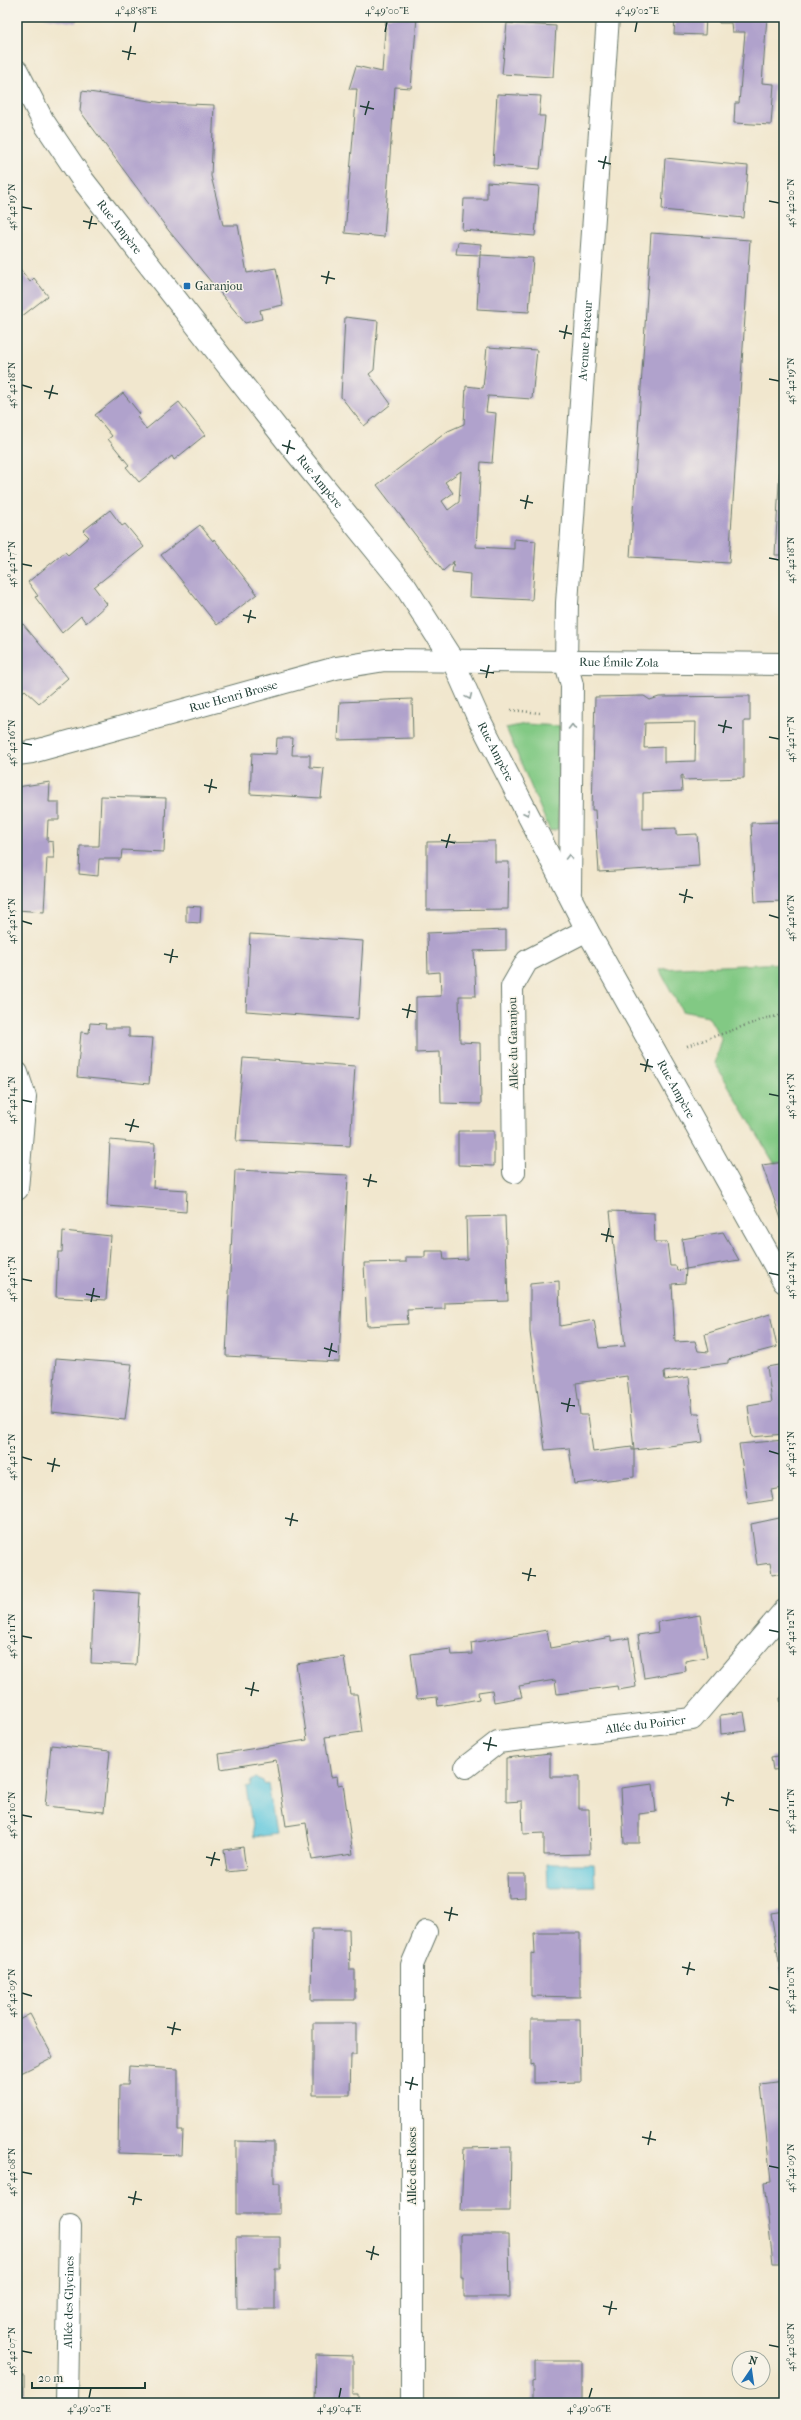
<svg xmlns="http://www.w3.org/2000/svg" width="801" height="2420" viewBox="0 0 801 2420" font-family="'IM FELL French Canon',serif">
<style>
.green{fill:#82c984;stroke:#50835c}
.water{fill:#61c8dd;stroke:#408288}
.building{fill:#b0a2cc;fill-rule:evenodd}
.lines{fill:none;stroke-linecap:round;stroke-linejoin:round}
.minor-casing{stroke:#68786a;stroke-width:24}
.path{stroke:#68786a;stroke-width:2.5;stroke-dasharray:1 3;stroke-linecap:butt}
.minor{stroke:#fff;stroke-width:22}
.oneway{stroke:#8f9e9a}
.ticks{fill:none;stroke:#1f3d34;stroke-width:1.5}
.poi-dot{fill:#1f6fb2;stroke:#f7f3e8;stroke-width:1.5}
.labels{text-anchor:middle;stroke-width:3;stroke-linejoin:round;paint-order:stroke}
.street-label{font-size:12px;fill:#1f3d34;stroke:#f7f3e8}
.poi-label{font-size:12px;fill:#1f3d34;stroke:#f7f3e8;text-anchor:start}
.neatline{fill:none;stroke:#1f3d34;stroke-width:1.5}
.ticks-label{font-size:10px;text-anchor:middle;fill:#1f3d34}
</style>
<rect width="100%" height="100%" fill="#f7f3e8"/>
<filter id="ink" filterUnits="userSpaceOnUse"><feTurbulence type="fractalNoise" baseFrequency=".025" numOctaves="2"/><feDisplacementMap in="SourceGraphic" scale="8" xChannelSelector="R" yChannelSelector="G"/><feConvolveMatrix kernelMatrix="1 2 1 2 8 2 1 2 1" color-interpolation-filters="sRGB"/></filter>
<filter id="wash" filterUnits="userSpaceOnUse"><feTurbulence type="fractalNoise" baseFrequency=".012" numOctaves="4" result="noise"/><feDisplacementMap in="SourceGraphic" scale="16" xChannelSelector="R" yChannelSelector="G"/><feGaussianBlur stdDeviation="0.9" result="paint"/><feColorMatrix in="noise" values="0 0 0 0 0 0 0 0 0 0 0 0 0 0 0 0 0 1.4 0 .05"/><feComposite in="paint" operator="in"/></filter>
<g filter="url(#wash)">
<rect width="100%" height="100%" fill="#f1e7ce"/>
<g class="green">
<path d="M525 724 560 726 558 829 550 831 506 728Z"/>
<path d="M784 963V1162L774 1163 715 1063 722 1040 708 1016 682 1011 659 969Z"/>
</g>
<g class="water">
<path d="M256 1778 263 1781 264 1784 268 1783 276 1834 254 1837 246 1787 250 1786 251 1781Z"/>
<path d="M547 1864H594L595 1886 548 1887Z"/>
</g>
<g id="blocks">
<g class="building">
<path d="M43 17H77L76 23Z"/>
<path d="M386 17H417L411 88 395 87 384 237 345 233 357 89H349L356 66 382 72Z"/>
<path d="M719 17H767L762 83 774 84 771 125 734 123 735 103H739L745 32H732L731 23H719Z"/>
<path d="M675 18H706L705 35 674 34Z"/>
<path d="M507 23 556 26 553 77 502 74Z"/>
<path d="M82 91 164 103 214 105 211 176 223 225H238L247 273 276 268 283 305 260 310 262 319 245 323 169 231 80 111Z"/>
<path d="M497 94 541 96 539 116H545L540 169 493 165Z"/>
<path d="M665 158 748 166 744 218 662 210Z"/>
<path d="M487 182 539 186 535 236 462 230 464 199H487Z"/>
<path d="M651 233 750 240 729 563 630 557Z"/>
<path d="M458 242 481 244 480 255 533 258 529 312 477 309 480 255 456 254Z"/>
<path d="M17 265 30 282 34 278 48 296 17 320Z"/>
<path d="M345 317 378 321 374 370 369 374 391 404 364 426 341 397Z"/>
<path d="M487 347 537 350 532 399 488 396 486 412 496 413 492 463 481 462 476 547 514 549V539L536 541 532 600 469 597 470 574 452 572 454 561 443 571 377 485 448 431 464 424 466 386 483 388ZM461 471 459 502 448 510 442 501 453 493 445 482Z"/>
<path d="M123 393 140 414 137 417 146 429 179 402 205 435 174 460 172 456 139 482 126 467 129 465 108 439 112 436 95 415Z"/>
<path d="M783 413H784V555H775Z"/>
<path d="M110 510 122 526 125 524 144 547 94 587 107 604 86 623 81 616 62 633 35 597 38 596 28 582 65 552 68 555 89 537 83 531Z"/>
<path d="M200 525 213 541 214 539 257 594 217 625 161 555Z"/>
<path d="M17 623 19 626 23 624 68 678 39 703 25 690 17 696Z"/>
<path d="M644 696 650 700 659 697 750 696V721H744V778L683 780V775L681 776 682 791 643 793V829L676 828V835L697 834 699 866 599 872 595 810H592L595 697ZM696 722 695 761 664 762V747L644 748 645 723Z"/>
<path d="M412 699 413 738 338 740 340 702Z"/>
<path d="M277 738H293L292 755H310V767L324 768 321 798 250 794 252 753 276 754Z"/>
<path d="M50 782 49 802H59V820H48L47 841 53 842 54 858H47L44 912 17 910V787Z"/>
<path d="M101 796 166 798 164 852 122 850 121 859H99L98 876 79 874 80 846H99Z"/>
<path d="M784 822V901L755 902 751 823Z"/>
<path d="M495 841V862H509L508 909 427 910V842Z"/>
<path d="M186 906 201 907 200 923 186 922Z"/>
<path d="M506 930V950L474 951 476 996H459L460 1042 480 1043 481 1104 441 1103 440 1052 416 1053V997L441 996 440 972 428 973 427 933Z"/>
<path d="M250 934 363 941 358 1019 246 1011Z"/>
<path d="M90 1023 106 1024 105 1028H129V1037L153 1038 149 1084 77 1077 81 1032 89 1033Z"/>
<path d="M243 1058 355 1066 350 1146 236 1141Z"/>
<path d="M458 1131H494V1166L458 1165Z"/>
<path d="M110 1140 155 1144 153 1188 187 1190 186 1212 107 1206Z"/>
<path d="M784 1162V1227L762 1165Z"/>
<path d="M235 1170 348 1175 339 1362 226 1356Z"/>
<path d="M610 1211 654 1213 655 1242H667L670 1266H676L677 1271 686 1269 682 1239 723 1232 739 1260 686 1269 685 1283 672 1284 675 1342 695 1341 698 1351 709 1352 705 1334 770 1314 777 1347 728 1360V1363L664 1372 665 1380 689 1377 693 1413H699L703 1442 634 1450V1477L574 1484 569 1448 545 1450 530 1332V1284L559 1281 560 1326 594 1320 599 1348 625 1346ZM627 1376 634 1450H632V1447L593 1452 588 1415H580L576 1383Z"/>
<path d="M505 1216 508 1301 445 1303V1309L407 1310 408 1324 367 1326 364 1263 406 1262V1257H425V1251H443L444 1260 467 1259 466 1217Z"/>
<path d="M63 1231 111 1236 106 1300 56 1297 58 1252H62Z"/>
<path d="M56 1358 132 1364 125 1420 52 1412Z"/>
<path d="M784 1364V1434L752 1437 748 1406 772 1402 767 1367Z"/>
<path d="M784 1440V1488L771 1490 773 1500 748 1504 739 1444Z"/>
<path d="M784 1517V1573L772 1575 770 1563 757 1565 751 1524Z"/>
<path d="M94 1590 140 1593 136 1665 91 1663Z"/>
<path d="M700 1615 707 1657 685 1661 686 1671 644 1678 638 1635 658 1632 657 1622Z"/>
<path d="M547 1630 550 1648 611 1637V1641L629 1638 636 1687 618 1690 617 1686 557 1694 555 1680 519 1686 522 1697 494 1702 492 1690 478 1692 479 1699 457 1703 438 1706 437 1697 417 1699 411 1654 451 1649 452 1655 472 1654 471 1643Z"/>
<path d="M344 1657 350 1694H357L362 1732 325 1737 331 1777 337 1776 338 1785 343 1784 353 1854 312 1860 306 1823 286 1826 276 1760 221 1769 219 1754 307 1740 296 1664Z"/>
<path d="M784 1697V1719H783L780 1698Z"/>
<path d="M744 1712 747 1731 721 1734 720 1715Z"/>
<path d="M51 1745 110 1751 104 1812 45 1806Z"/>
<path d="M550 1753V1777H579V1809H589L590 1854 544 1855V1833L523 1834 522 1801 506 1802V1758Z"/>
<path d="M784 1755V1769L773 1770 771 1757Z"/>
<path d="M653 1784 656 1812 639 1814V1843H624L621 1788Z"/>
<path d="M243 1847 246 1870 227 1872 224 1850Z"/>
<path d="M507 1874H525V1897L508 1898Z"/>
<path d="M784 1911V1985L783 1986 771 1913Z"/>
<path d="M312 1929H349L350 1970H355V2000H311Z"/>
<path d="M534 1933H580V1997L531 1996V1953L535 1954Z"/>
<path d="M30 2014 53 2057 17 2075V2021Z"/>
<path d="M531 2019H580L581 2082 534 2083V2064L531 2065Z"/>
<path d="M313 2023H356V2055H351L350 2095H313Z"/>
<path d="M129 2066 178 2069V2131H183L182 2155 118 2153 119 2085H128Z"/>
<path d="M784 2081V2263H773L764 2183 771 2182 761 2084Z"/>
<path d="M236 2141 274 2142V2183H280V2214H236Z"/>
<path d="M511 2147 510 2211H461L464 2148Z"/>
<path d="M461 2234H509L510 2297H464V2277H461Z"/>
<path d="M236 2237H280V2269H275V2309H237Z"/>
<path d="M316 2355 353 2356V2395H359V2403H315Z"/>
<path d="M535 2361H582V2403H532V2382L535 2381Z"/>
<rect x="17" y="2375" width="7" height="28"/>
</g>
</g>
</g>
<g filter="url(#ink)">
<use href="#blocks" fill-opacity="0" stroke="#68786a" stroke-width="1"/>
<g class="lines">
<defs>
<g id="minor">
<path id="s1" d="M17 71 43 121 82 179 286 440 405 586 453 661 477 715 587 930 784 1282"/>
<path id="s2" d="M17 754 32 752 336 668 385 660 784 664"/>
<path id="s3" d="M570 891 572 685 566 663 567 603 608 17"/>
<path d="M17 1073 25 1097 17 1189"/>
<path d="M514 1172 512 987 527 961 587 930"/>
<path id="s4" d="M466 1767 498 1742 692 1719 784 1611"/>
<path id="s5" d="M67 2403 70 2226"/>
<path d="M412 2403V1965L426 1932"/>
</g>
</defs>
<use href="#minor" class="minor-casing"/>
<g class="path">
<path d="M511 710 540 713"/>
<path d="M687 1046 767 1018 784 1015"/>
</g>
<use href="#minor" class="minor"/>
</g>
<defs><path id="oneway-chevron" d="M-2-3.5L2.5 0L-2 3.5" fill="none" stroke-width="1.6" stroke-linecap="round" stroke-linejoin="round"/></defs>
<g class="oneway">
<use href="#oneway-chevron" transform="translate(469 697) rotate(66)"/>
<use href="#oneway-chevron" transform="translate(572 727) rotate(-89)"/>
<use href="#oneway-chevron" transform="translate(527 813) rotate(63)"/>
<use href="#oneway-chevron" transform="translate(569 857) rotate(-90)"/>
</g>
</g>
<path class="ticks" d="M134 32 136 22M385 32 387 22M635 32 637 22M122 51 136 54M128 60 131 46M360 106 374 109M365 115 369 101M598 161 611 164M603 169 606 156M769 201 779 203M22 207 32 209M83 221 97 224M89 229 92 216M321 276 335 279M326 284 329 271M559 331 572 334M564 339 567 325M769 379 779 381M22 385 32 388M44 391 58 394M49 399 53 385M282 445 295 449M287 454 290 440M520 500 533 503M525 509 528 495M769 558 779 560M22 564 32 566M243 615 256 618M248 623 251 610M480 670 494 673M486 678 489 665M718 725 732 728M723 733 726 720M769 737 779 739M22 743 32 745M204 785 217 788M209 793 212 779M441 840 455 843M446 848 450 834M679 894 693 898M684 903 687 889M769 915 779 918M22 921 32 924M164 954 178 957M170 963 173 949M402 1009 416 1012M407 1018 410 1004M640 1064 653 1067M645 1072 648 1059M769 1094 779 1096M22 1100 32 1102M125 1124 139 1127M130 1132 134 1119M363 1179 377 1182M368 1187 371 1174M601 1234 614 1237M606 1242 609 1228M769 1273 779 1275M22 1279 32 1281M86 1294 100 1297M91 1302 94 1288M324 1348 337 1352M329 1357 332 1343M561 1403 575 1406M567 1412 570 1398M769 1451 779 1454M22 1457 32 1460M47 1463 60 1466M52 1472 55 1458M285 1518 298 1521M290 1526 293 1513M522 1573 536 1576M528 1581 531 1568M769 1630 779 1632M22 1636 32 1638M245 1688 259 1691M251 1696 254 1682M483 1743 497 1746M488 1751 491 1737M721 1797 734 1801M726 1806 729 1792M769 1809 779 1811M22 1815 32 1817M206 1857 220 1860M211 1866 215 1852M444 1912 458 1915M449 1921 452 1907M682 1967 695 1970M687 1975 690 1962M769 1987 779 1990M22 1993 32 1996M167 2027 181 2030M172 2035 175 2022M405 2082 418 2085M410 2090 413 2077M642 2137 656 2140M648 2145 651 2131M769 2166 779 2168M22 2172 32 2174M128 2197 142 2200M133 2205 136 2191M366 2251 379 2255M371 2260 374 2246M603 2306 617 2309M609 2315 612 2301M769 2345 779 2347M22 2351 32 2353M89 2398 91 2388M339 2398 341 2388M589 2398 592 2388"/>
<rect class="poi-dot" x="183" y="282" width="8" height="8" rx="2"/>
<g class="labels">
<g class="street-label">
<text dy="4" stroke="none"><textPath href="#s1" startOffset="187">Rue Ampère</textPath></text>
<text dy="4" stroke="none"><textPath href="#s3" startOffset="552">Avenue Pasteur</textPath></text>
<text dy="4" stroke="none"><textPath href="#s1" startOffset="511">Rue Ampère</textPath></text>
<text dy="4" stroke="none"><textPath href="#s2" startOffset="614">Rue Émile Zola</textPath></text>
<text dy="4" stroke="none"><textPath href="#s2" startOffset="224">Rue Henri Brosse</textPath></text>
<text dy="4" stroke="none"><textPath href="#s1" startOffset="835">Rue Ampère</textPath></text>
<text transform="translate(513 1043) rotate(-91)" y="4">Allée du Garanjou</text>
<text dy="4" stroke="none"><textPath href="#s1" startOffset="1218">Rue Ampère</textPath></text>
<text dy="4" stroke="none"><textPath href="#s4" startOffset="189">Allée du Poirier</textPath></text>
<text transform="translate(412 2166) rotate(-90)" y="4">Allée des Roses</text>
<text dy="4" stroke="none"><textPath href="#s5" startOffset="101">Allée des Glycines</textPath></text>
</g>
<g class="poi-label">
<text x="195" y="290">Garanjou</text>
</g>
</g>
<rect width="801" height="2420" fill="none" stroke="#f7f3e8" stroke-width="44"/>
<g transform="translate(751 2370) rotate(13)"><circle r="19" fill="#f7f3e8" stroke="#a1aaa0"/>
<path d="M0-3L7 15L0 10L-7 15Z" fill="#1f6fb2"/>
<text y="-6" font-size="11" font-weight="bold" text-anchor="middle" fill="#1f3d34">N</text>
</g>
<path d="M32 2382v6h113v-6" fill="none" stroke="#1f3d34" stroke-width="2"/>
<text x="38" y="2382" font-size="12" fill="#1f3d34" stroke="#f7f3e8" stroke-width="3" paint-order="stroke">20 m</text>
<rect x="22" y="22" width="757" height="2376" class="neatline"/>
<g class="ticks-label">
<text x="136" y="14">4°48'58"E</text>
<text x="387" y="14">4°49'00"E</text>
<text x="637" y="14">4°49'02"E</text>
<text transform="translate(790 203) rotate(-90)" y="4">45°42'20"N</text>
<text transform="translate(11 207) rotate(-90)" y="4">45°42'19"N</text>
<text transform="translate(790 381) rotate(-90)" y="4">45°42'19"N</text>
<text transform="translate(11 385) rotate(-90)" y="4">45°42'18"N</text>
<text transform="translate(790 560) rotate(-90)" y="4">45°42'18"N</text>
<text transform="translate(11 564) rotate(-90)" y="4">45°42'17"N</text>
<text transform="translate(790 739) rotate(-90)" y="4">45°42'17"N</text>
<text transform="translate(11 743) rotate(-90)" y="4">45°42'16"N</text>
<text transform="translate(790 918) rotate(-90)" y="4">45°42'16"N</text>
<text transform="translate(11 921) rotate(-90)" y="4">45°42'15"N</text>
<text transform="translate(790 1096) rotate(-90)" y="4">45°42'15"N</text>
<text transform="translate(11 1100) rotate(-90)" y="4">45°42'14"N</text>
<text transform="translate(790 1275) rotate(-90)" y="4">45°42'14"N</text>
<text transform="translate(11 1279) rotate(-90)" y="4">45°42'13"N</text>
<text transform="translate(790 1454) rotate(-90)" y="4">45°42'13"N</text>
<text transform="translate(11 1457) rotate(-90)" y="4">45°42'12"N</text>
<text transform="translate(790 1632) rotate(-90)" y="4">45°42'12"N</text>
<text transform="translate(11 1636) rotate(-90)" y="4">45°42'11"N</text>
<text transform="translate(790 1811) rotate(-90)" y="4">45°42'11"N</text>
<text transform="translate(11 1815) rotate(-90)" y="4">45°42'10"N</text>
<text transform="translate(790 1990) rotate(-90)" y="4">45°42'10"N</text>
<text transform="translate(11 1993) rotate(-90)" y="4">45°42'09"N</text>
<text transform="translate(790 2168) rotate(-90)" y="4">45°42'09"N</text>
<text transform="translate(11 2172) rotate(-90)" y="4">45°42'08"N</text>
<text transform="translate(790 2347) rotate(-90)" y="4">45°42'08"N</text>
<text transform="translate(11 2351) rotate(-90)" y="4">45°42'07"N</text>
<text x="89" y="2412">4°49'02"E</text>
<text x="339" y="2412">4°49'04"E</text>
<text x="589" y="2412">4°49'06"E</text>
</g>
</svg>
